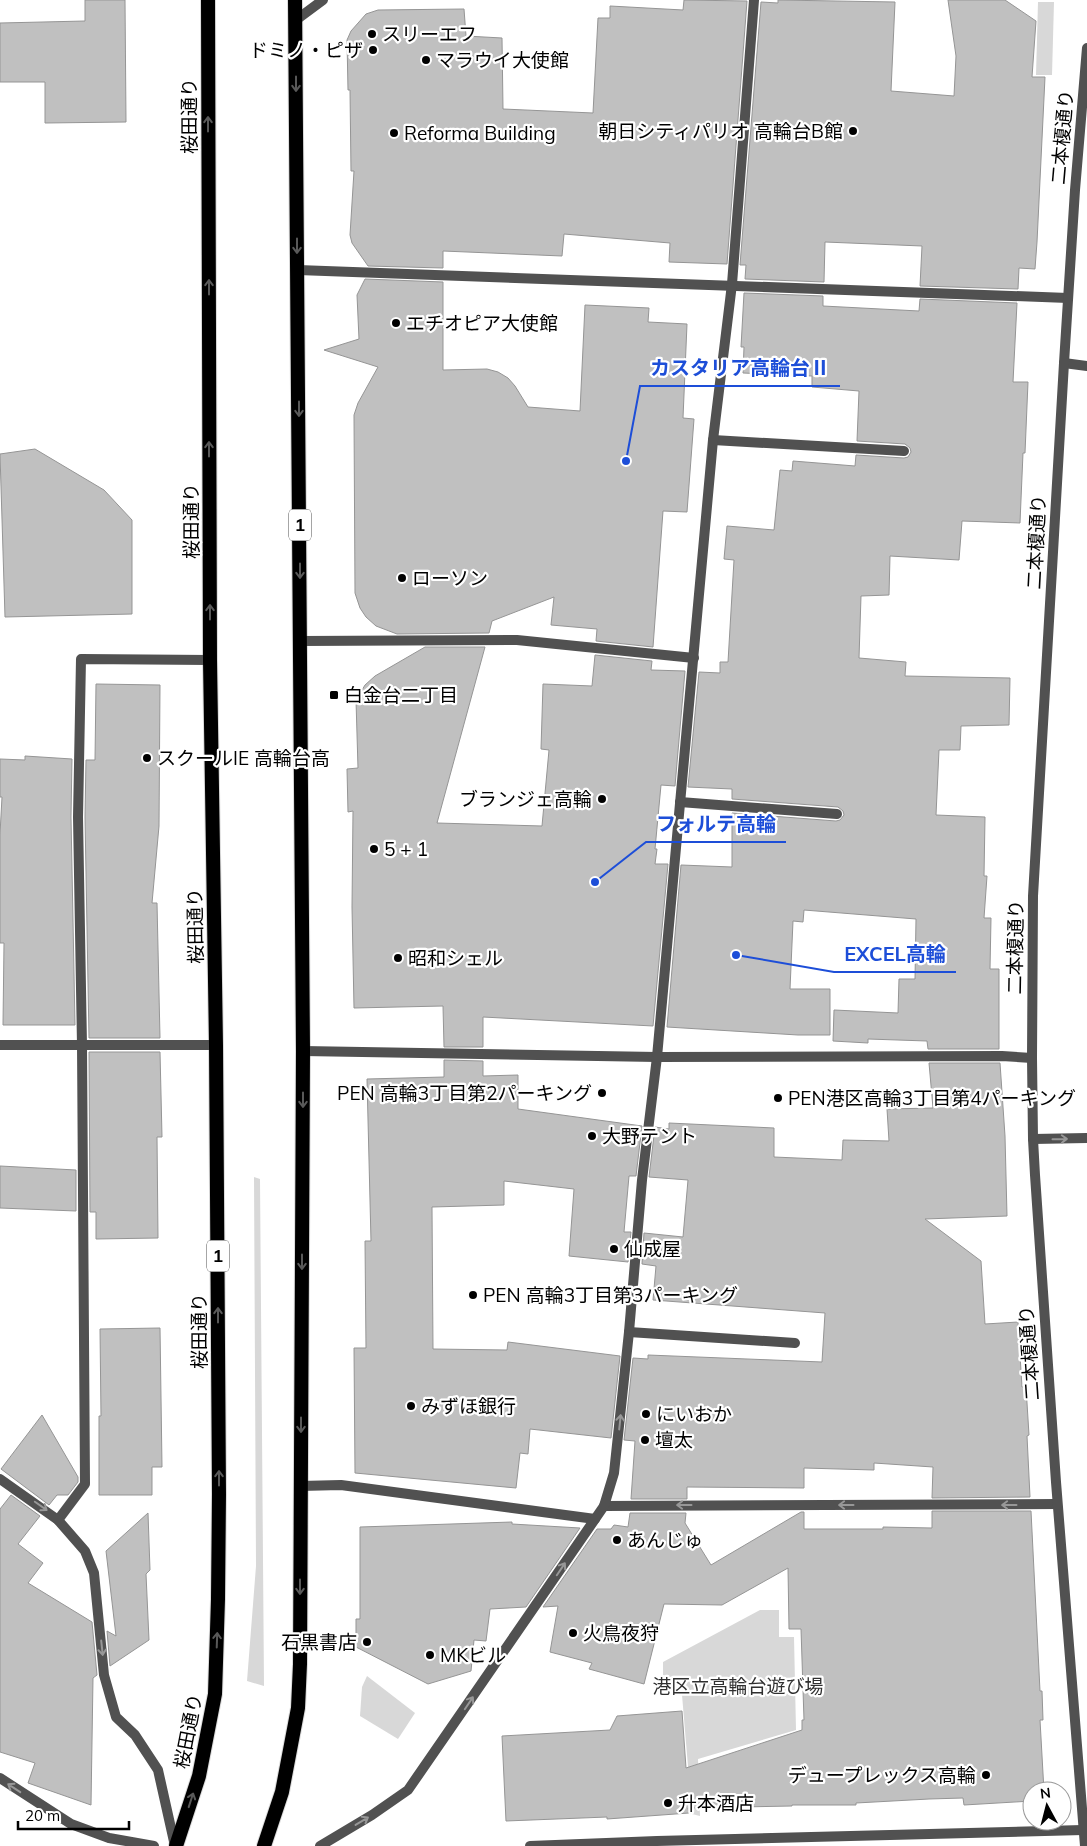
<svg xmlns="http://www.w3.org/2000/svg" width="1087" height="1846" viewBox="0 0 1087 1846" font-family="Mulish,'Noto Sans JP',sans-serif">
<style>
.green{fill:#d8d8d8}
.building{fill:#c0c0c0;stroke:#959595}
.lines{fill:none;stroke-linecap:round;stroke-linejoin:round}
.trunk-casing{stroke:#dbdbdb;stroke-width:16}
.service{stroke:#515151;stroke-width:10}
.minor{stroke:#515151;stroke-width:10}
.tertiary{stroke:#515151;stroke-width:10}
.trunk{stroke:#000;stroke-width:14}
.oneway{stroke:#595959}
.oneway2{stroke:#979797}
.poi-dot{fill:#000;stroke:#fff;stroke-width:2}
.labels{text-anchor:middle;stroke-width:4.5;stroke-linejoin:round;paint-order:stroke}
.shield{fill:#fff;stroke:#4c4c4c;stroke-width:1}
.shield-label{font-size:18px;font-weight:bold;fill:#000}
.poi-label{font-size:19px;fill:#000;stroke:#fff;text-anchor:start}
.street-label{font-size:19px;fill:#000;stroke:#fff}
.park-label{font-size:19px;fill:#2f2f2f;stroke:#fff}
.leader{fill:none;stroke:#1d4ed8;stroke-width:2}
.callout-dot{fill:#1d4ed8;stroke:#fff;stroke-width:2}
.callout-label{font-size:20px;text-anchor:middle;font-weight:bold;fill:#1d4ed8;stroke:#fff;stroke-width:4.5;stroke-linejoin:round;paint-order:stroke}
</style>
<rect width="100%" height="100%" fill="#fff"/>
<g class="green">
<path d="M1038 2H1054L1052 75H1036Z"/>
<path d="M254 1177 260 1179 264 1686 247 1681 256 1566Z"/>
<path d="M760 1610H779V1637H794L796 1730 698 1759 700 1816 692 1814 681 1683H663V1662Z"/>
<path d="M367 1676 415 1713 398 1739 360 1716 362 1687Z"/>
</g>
<g class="building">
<path d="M85 0H125L126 122 45 123V82H0V23L85 21Z"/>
<path d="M684 0 747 1 727 264 669 262 670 243 564 234 562 256 443 251V268L368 266 352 243 350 235 354 171H351L350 90H348L347 40 351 31 366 14 378 10 464 9 466 36 502 38 503 109 593 113 598 18H610V6L683 10Z"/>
<path d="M778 0 895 2 891 91 954 96 956 56 948 0H1005L1036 21 1032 77H1045L1037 242 1035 269 1019 268 1018 289 920 286 922 246 825 242 824 282 745 279 746 265H740L761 2 778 3Z"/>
<path d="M365 279 443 282V370L487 369 498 372 508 378 515 386 528 407 580 411 585 305 649 308 648 322 687 324 683 418 694 419 687 512 663 511 653 647 596 641 597 629 551 625 554 597 492 621 489 633 397 634 376 626 366 617 360 608 355 593 354 415 358 403 378 367 324 350 359 339 357 295Z"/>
<path d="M744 293 823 296V306L919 311 920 299 1017 303 1013 382H1028L1025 453H1023L1020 523 962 521 959 560 890 556 889 595 861 596 859 658 906 662 905 676 1010 678 1009 725 961 726 960 750H939L936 815 985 817 984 876H987L984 918H991L990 969H999V1049H928L927 1041 868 1039V1043L833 1041 834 1010 898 1013 899 979H915L916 919 804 910 803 922 793 921 790 989H830V1035H798L667 1027 681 865 732 867V813L836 821 840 820 844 815 843 811 838 807 732 799V789L688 787 699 672 720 673V662H728L734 560 724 559 727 526 774 530 780 470 792 471 793 461 855 466 856 455 904 458 908 457 911 452 910 448 905 444 857 441 859 391 812 387V376L743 373 744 347H741Z"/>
<path d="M35 449 104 490 132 520V614L5 617 0 454Z"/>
<path d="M425 647H485L437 823 542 826 549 750 541 749 543 684 592 686 595 655 652 661 651 670 685 671 675 786 661 785 655 849H657L655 864H668L653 1026 483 1017V1047H444L443 1006 354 1008 352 907 353 811 348 812 347 769 358 768 356 700 365 685 375 676Z"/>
<path d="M96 684 160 685 159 826 152 903H157L160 1038H89L85 817 86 760H95Z"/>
<path d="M25 756 72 759 71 817 75 1025H3L4 943H0V834L2 797H0V759L25 760Z"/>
<path d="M89 1052H160L162 1137H157L158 1238 96 1239V1212H90Z"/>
<path d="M444 1060 483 1061V1076L518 1075V1109L642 1126 636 1176H629L624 1232H631L628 1262 569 1256 574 1189 504 1181V1205L432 1207 433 1349 507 1350 508 1342 620 1356 611 1438 530 1429 528 1454 520 1453 516 1488 355 1473 354 1348H366L365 1241H371L367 1079 444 1077Z"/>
<path d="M929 1063H1000L1005 1136 1007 1216 925 1219 981 1261 985 1324 1018 1322 1022 1387H1026L1029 1435 1027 1436 1030 1497 932 1498 933 1467 874 1463V1470L804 1468V1488L687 1487V1499H631L635 1441 624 1440 633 1358 648 1359V1355L822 1362 825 1313 653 1300 656 1266 642 1264 644 1233 683 1237 688 1180 649 1177 655 1127 669 1129V1123L774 1128V1157L842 1160 843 1140 889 1141 887 1109 933 1108Z"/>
<path d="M0 1166 76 1170V1211L0 1208Z"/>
<path d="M160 1328 162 1467H152V1495H99V1416H101L100 1329Z"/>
<path d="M42 1415 78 1477V1482L68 1495H57L49 1505 1 1469Z"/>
<path d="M11 1495 40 1516 18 1544 43 1563 28 1583 92 1622 97 1675 93 1678 91 1805 28 1783 35 1763 0 1752V1509Z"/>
<path d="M932 1511H1031L1040 1691H1042L1043 1720H1040L1044 1791H1031L1032 1801 964 1805 963 1798 929 1799 856 1803V1805H792V1806L688 1808 689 1813 607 1819V1817L506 1821 502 1736 610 1730 617 1716 682 1711 686 1768 802 1730V1720H804L801 1629H789L788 1568 722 1605 664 1604 644 1684 589 1669 592 1663 550 1652 558 1606 543 1607 597 1529H611L614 1525 628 1527 630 1513H686L685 1523 711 1565 801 1512H804V1529H883V1527L932 1528Z"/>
<path d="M148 1513 150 1570 146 1574 149 1640 110 1666 107 1631 116 1636 106 1551Z"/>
<path d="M512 1522V1524L580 1528 526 1607 490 1609 486 1641 474 1640 471 1671 428 1684 356 1647V1619H360V1527Z"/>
</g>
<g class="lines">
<defs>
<g id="trunk">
<path d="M176 1846 199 1776 215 1694 218 1599 219 1494 216 1045 210 660 208 0"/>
<path d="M264 1846 282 1792 298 1708 300 1664 303 1051 295 0"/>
</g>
</defs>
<use href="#trunk" class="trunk-casing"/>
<g class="service">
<path d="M713 440 904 451"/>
<path d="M680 802 837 814"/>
<path d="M629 1332 795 1343"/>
<path d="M58 1520 85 1484 82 1045 78 817 81 659 210 660"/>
</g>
<g class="minor">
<path d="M296 20 323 0"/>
<path d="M298 270 1068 298"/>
<path d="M1064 363 1087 366"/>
<path d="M300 641 517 640 694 658"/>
<path d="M0 1045H216"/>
<path d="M303 1051 657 1057 1002 1056 1032 1058"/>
<path d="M1033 1139 1087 1138"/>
<path d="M0 1479 58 1520 85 1551 94 1573 104 1675 116 1717 135 1735 158 1770 175 1846"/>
<path d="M300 1486 341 1485 595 1519"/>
<path d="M604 1506 1057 1504"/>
<path d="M0 1778 71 1824 109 1838 154 1846"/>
<path d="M320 1846 372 1815 408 1790 604 1506 614 1473 629 1332 642 1180 657 1057 713 440 732 284 754 0"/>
</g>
<g class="tertiary">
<path d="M530 1846 657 1841 1083 1830"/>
<path d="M1085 1846 1056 1482 1035 1175 1033 1139 1032 1058 1033 896 1064 363 1075 190 1087 48"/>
</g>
<use href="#trunk" class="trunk"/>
</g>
<defs><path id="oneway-shaft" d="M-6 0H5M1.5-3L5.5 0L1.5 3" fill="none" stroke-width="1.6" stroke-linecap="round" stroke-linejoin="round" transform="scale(1.25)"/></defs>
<g class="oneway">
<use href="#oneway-shaft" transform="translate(296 84) rotate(90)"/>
<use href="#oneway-shaft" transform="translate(208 124) rotate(-90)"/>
<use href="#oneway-shaft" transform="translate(297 246) rotate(90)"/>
<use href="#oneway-shaft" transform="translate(209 287) rotate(-90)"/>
<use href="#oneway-shaft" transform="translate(299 409) rotate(90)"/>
<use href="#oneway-shaft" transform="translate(209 449) rotate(-90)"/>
<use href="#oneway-shaft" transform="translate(300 571) rotate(90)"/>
<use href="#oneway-shaft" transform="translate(210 612) rotate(-90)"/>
<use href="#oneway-shaft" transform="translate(303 1100) rotate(90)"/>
<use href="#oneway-shaft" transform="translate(302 1262) rotate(90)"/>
<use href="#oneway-shaft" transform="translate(218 1315) rotate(-90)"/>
<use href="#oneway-shaft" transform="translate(301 1425) rotate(90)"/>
<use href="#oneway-shaft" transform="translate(219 1478) rotate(-90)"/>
<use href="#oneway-shaft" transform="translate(300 1587) rotate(90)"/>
<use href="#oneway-shaft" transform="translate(217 1640) rotate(-88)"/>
<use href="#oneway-shaft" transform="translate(191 1800) rotate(-72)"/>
</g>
<g class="oneway2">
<use href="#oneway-shaft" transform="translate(1060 1139) rotate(-1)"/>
<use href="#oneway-shaft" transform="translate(620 1422) rotate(-84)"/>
<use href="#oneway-shaft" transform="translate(684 1505) rotate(180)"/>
<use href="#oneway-shaft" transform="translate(846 1505) rotate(180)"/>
<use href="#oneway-shaft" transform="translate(1009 1505) rotate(180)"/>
<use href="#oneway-shaft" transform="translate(41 1506) rotate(35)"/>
<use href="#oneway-shaft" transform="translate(561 1569) rotate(-56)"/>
<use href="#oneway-shaft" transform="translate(102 1648) rotate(84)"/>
<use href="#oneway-shaft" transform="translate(469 1703) rotate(-56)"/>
<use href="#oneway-shaft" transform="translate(14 1788) rotate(-147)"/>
<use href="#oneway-shaft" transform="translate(362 1821) rotate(-31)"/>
</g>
<g class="poi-dot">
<circle cx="372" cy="34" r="5"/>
<circle cx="373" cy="50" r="5"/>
<circle cx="426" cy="60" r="5"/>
<circle cx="853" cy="131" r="5"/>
<circle cx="394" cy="133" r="5"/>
<circle cx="396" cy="323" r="5"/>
<circle cx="402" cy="578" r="5"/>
<rect x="329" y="690" width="10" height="10" rx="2.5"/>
<circle cx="147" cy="758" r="5"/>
<circle cx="602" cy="799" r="5"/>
<circle cx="374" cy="849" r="5"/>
<circle cx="398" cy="958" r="5"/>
<circle cx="602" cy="1093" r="5"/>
<circle cx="778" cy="1098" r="5"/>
<circle cx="592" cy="1136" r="5"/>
<circle cx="614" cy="1249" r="5"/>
<circle cx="473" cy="1295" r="5"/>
<circle cx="411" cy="1406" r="5"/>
<circle cx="646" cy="1414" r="5"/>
<circle cx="645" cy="1440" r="5"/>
<circle cx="617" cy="1540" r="5"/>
<circle cx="573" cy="1633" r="5"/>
<circle cx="367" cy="1642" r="5"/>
<circle cx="430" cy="1655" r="5"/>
<circle cx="986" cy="1775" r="5"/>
<circle cx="668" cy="1803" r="5"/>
</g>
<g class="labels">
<g class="shield">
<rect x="289" y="509.5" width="22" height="31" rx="4"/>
<rect x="207" y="1240.5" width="22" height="31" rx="4"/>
</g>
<g class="shield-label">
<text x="300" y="531">1</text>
<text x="218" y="1262">1</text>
</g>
<g class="poi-label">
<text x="382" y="41">スリーエフ</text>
<text x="363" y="57" text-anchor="end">ドミノ・ピザ</text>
<text x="436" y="67">マラウイ大使館</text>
<text x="843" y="138" text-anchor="end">朝日シティパリオ 高輪台B館</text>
<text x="404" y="140">Reforma Building</text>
<text x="406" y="330">エチオピア大使館</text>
<text x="412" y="585">ローソン</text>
<text x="344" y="702">白金台二丁目</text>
<text x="157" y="765">スクールIE 高輪台高</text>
<text x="592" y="806" text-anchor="end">ブランジェ高輪</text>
<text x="384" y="856">5 + 1</text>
<text x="408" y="965">昭和シェル</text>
<text x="592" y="1100" text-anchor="end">PEN 高輪3丁目第2パーキング</text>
<text x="788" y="1105">PEN港区高輪3丁目第4パーキング</text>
<text x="602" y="1143">大野テント</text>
<text x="624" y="1256">仙成屋</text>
<text x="483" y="1302">PEN 高輪3丁目第3パーキング</text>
<text x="421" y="1413">みずほ銀行</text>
<text x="656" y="1421">にいおか</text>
<text x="655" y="1447">壇太</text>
<text x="627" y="1547">あんじゅ</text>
<text x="583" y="1640">火鳥夜狩</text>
<text x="357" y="1649" text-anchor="end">石黒書店</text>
<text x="440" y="1662">MKビル</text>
<text x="976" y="1782" text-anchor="end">デュープレックス高輪</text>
<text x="678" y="1810">升本酒店</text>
</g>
<g class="street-label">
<text transform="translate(189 116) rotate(-90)" y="7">桜田通り</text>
<text transform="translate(1062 137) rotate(-85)" y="7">二本榎通り</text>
<text transform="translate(191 521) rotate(-90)" y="7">桜田通り</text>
<text transform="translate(1036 542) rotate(-87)" y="7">二本榎通り</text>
<text transform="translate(195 926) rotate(-91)" y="7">桜田通り</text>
<text transform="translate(1015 947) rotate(-89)" y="7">二本榎通り</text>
<text transform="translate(199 1331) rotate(-90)" y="7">桜田通り</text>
<text transform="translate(1029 1353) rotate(-94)" y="7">二本榎通り</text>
<text transform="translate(188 1731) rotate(-79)" y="7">桜田通り</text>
</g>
<g class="park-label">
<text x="738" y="1693">港区立高輪台遊び場</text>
</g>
</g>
<path class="leader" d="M626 461L640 386H840M595 882L646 842H786M736 955L834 972H956"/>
<g class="callout-dot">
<circle cx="626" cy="461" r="5"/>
<circle cx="595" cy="882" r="5"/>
<circle cx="736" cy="955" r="5"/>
</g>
<g class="callout-label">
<text x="740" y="375">カスタリア高輪台Ⅱ</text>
<text x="716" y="831">フォルテ高輪</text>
<text x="895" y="961">EXCEL高輪</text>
</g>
<g transform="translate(1047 1806) rotate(353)"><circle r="24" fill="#ffffff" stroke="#999999"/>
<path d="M0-4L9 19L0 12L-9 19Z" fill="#000000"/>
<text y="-8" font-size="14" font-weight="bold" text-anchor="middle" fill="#000000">N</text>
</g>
<path d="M18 1821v8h111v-8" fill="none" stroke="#000000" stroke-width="2.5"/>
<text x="25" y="1821" font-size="15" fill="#000000" stroke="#ffffff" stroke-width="4" paint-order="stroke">20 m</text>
</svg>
